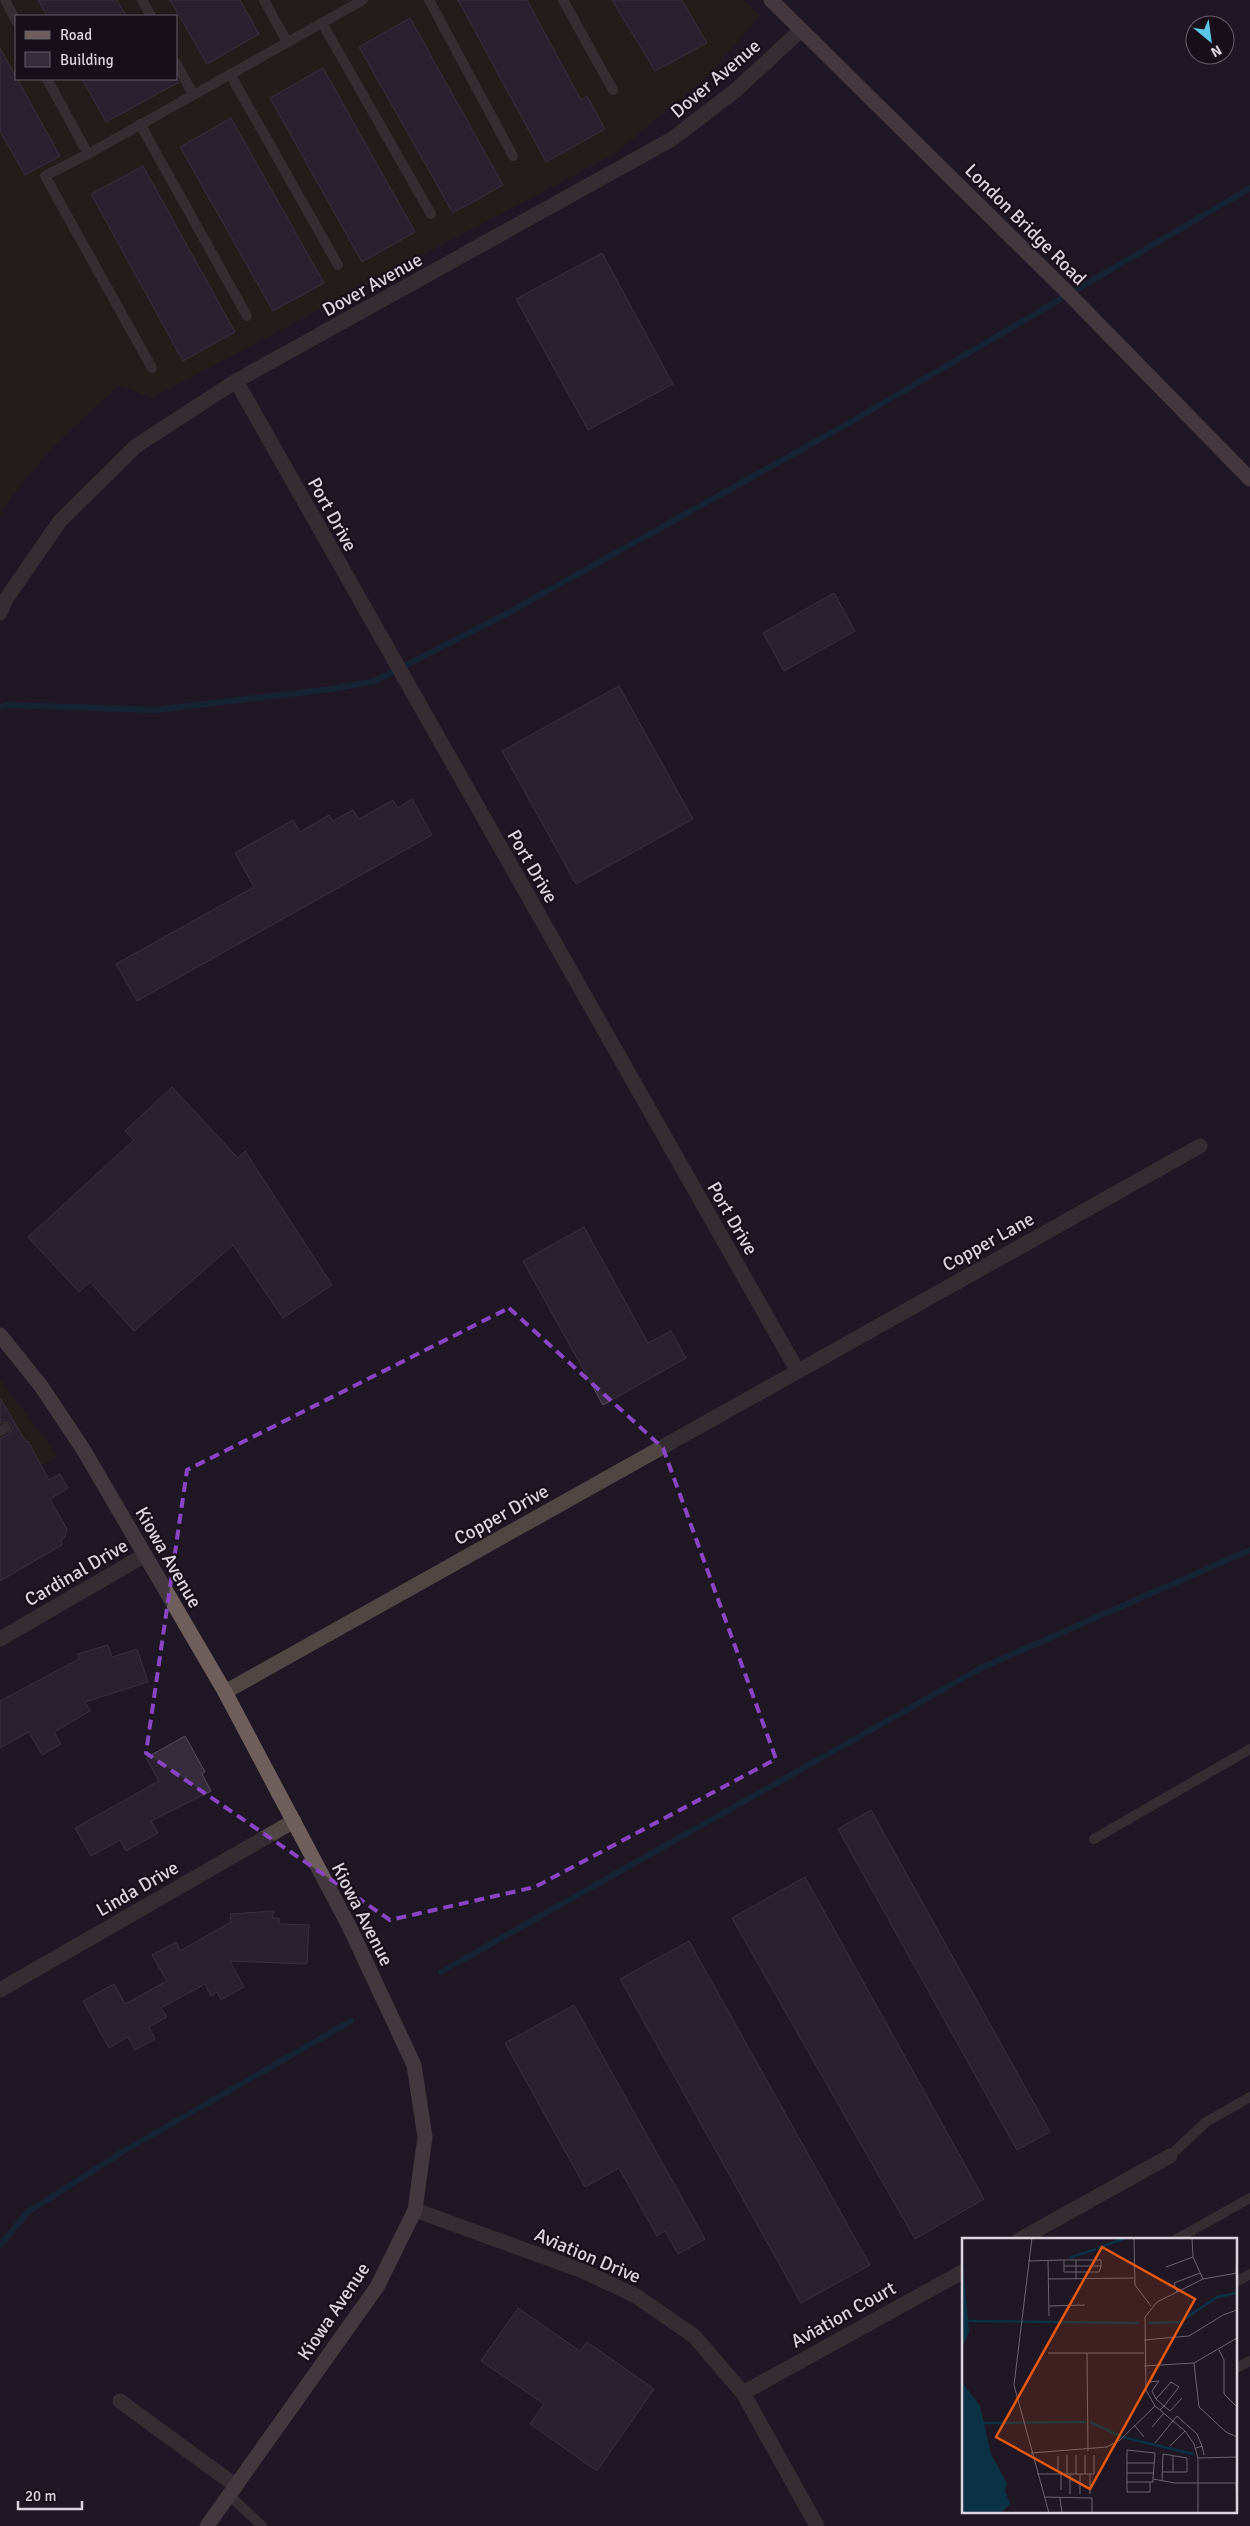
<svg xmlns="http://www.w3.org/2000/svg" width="1250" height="2526" viewBox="0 0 1250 2526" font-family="Signika,sans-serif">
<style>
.commercial{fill:#292111;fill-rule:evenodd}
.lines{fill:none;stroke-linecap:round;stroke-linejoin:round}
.stream{stroke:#0a3144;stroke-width:6}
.building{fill:#372c3b;stroke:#564b5b}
.lane{stroke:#504745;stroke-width:10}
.street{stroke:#504745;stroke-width:15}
.secondary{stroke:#6e5f5d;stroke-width:15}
.marked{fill:none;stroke:#8945c4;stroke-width:4;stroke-dasharray:10 6;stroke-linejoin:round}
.labels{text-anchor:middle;stroke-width:4.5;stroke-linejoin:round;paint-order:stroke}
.street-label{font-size:19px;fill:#dbd4dd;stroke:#170e1a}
.inset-river{fill:none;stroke:#0a3144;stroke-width:2.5}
.inset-road{fill:none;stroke:#6b636e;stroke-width:1}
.view{fill:#e8590c;fill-opacity:0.15;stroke:#e8590c;stroke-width:2.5}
.inset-edge{fill:none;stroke:#dbd4dd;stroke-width:2.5}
</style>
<rect width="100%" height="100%" fill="#201724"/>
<g class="commercial">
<path d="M0 0H743L760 16 709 75 616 153 152 398 119 385 52 448 13 495 0 516ZM16 16H176V79H16Z"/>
<path d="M0 1379 58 1456 0 1492Z"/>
</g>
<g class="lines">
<g class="stream">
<path d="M0 707 10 705 155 710 331 689 375 681 508 613 849 423 1250 188"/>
<path d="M441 1972 981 1668 1250 1550"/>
<path d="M0 2245 28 2212 124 2151 351 2021"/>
</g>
</g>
<g class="building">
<path d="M38 0H117L126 16H47Z"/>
<path d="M170 0H240L259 34 207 64Z"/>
<path d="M458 0H527L581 100 587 96 605 129 546 162Z"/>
<path d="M612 0H682L707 43 655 71Z"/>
<path d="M410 18 503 185 453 213 359 47Z"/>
<path d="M0 48 60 156 25 175 0 131Z"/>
<path d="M323 68 415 232 362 262 270 98Z"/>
<path d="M82 79H177L179 82 106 122Z"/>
<path d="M231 118 324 283 273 311 180 147Z"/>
<path d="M143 166 235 332 183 361 91 194Z"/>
<path d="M602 253 673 384 588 430 516 299Z"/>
<path d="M834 593 855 631 784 671 763 633Z"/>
<path d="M619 686 693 819 576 884 502 751Z"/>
<path d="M412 799 432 835 137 1001 116 964 254 887 235 853 293 820 300 832 329 815 333 821 353 810 359 819 393 800 398 808Z"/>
<path d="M172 1087 238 1158 245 1151 332 1285 283 1318 233 1245 134 1331 90 1282 79 1292 28 1237 134 1140 125 1131Z"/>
<path d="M584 1227 648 1343 671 1331 686 1358 603 1405 523 1261Z"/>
<path d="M0 1398 26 1442 28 1441 49 1480 60 1474 68 1488 50 1499 67 1529 65 1537 61 1540 62 1545 0 1581V1438L9 1434 13 1428 9 1422 0 1423Z"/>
<path d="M108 1645 112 1657 137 1649 148 1682 85 1702 90 1711 54 1732 61 1744 42 1755 29 1732 0 1748V1701L79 1659 78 1654Z"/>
<path d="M185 1736 205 1772 202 1774 211 1791 151 1821 158 1833 126 1851 120 1840 91 1856 75 1828 159 1781 146 1758Z"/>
<path d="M871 1810 1050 2132 1017 2150 838 1829Z"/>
<path d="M805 1877 984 2199 915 2239 732 1918Z"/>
<path d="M274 1911 272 1918H279V1924L309 1925 307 1964 230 1961 244 1987 221 2000 217 1992 211 1996 205 1984 161 2008 167 2017 149 2027 155 2039 135 2050 128 2037 109 2048 83 2001 114 1984 125 2004 167 1981 152 1955 176 1942 180 1951 231 1922 230 1914Z"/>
<path d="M689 1941 870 2265 801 2303 620 1979Z"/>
<path d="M574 2005 705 2239 678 2254 665 2231 657 2236 619 2168 585 2187 505 2043Z"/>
<path d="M518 2308 580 2351 587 2342 654 2389 597 2471 530 2424 544 2404 481 2361Z"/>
</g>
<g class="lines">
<g class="lane">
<path d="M5 0 16 21"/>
<path d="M142 0 151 16"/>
<path d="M264 0 287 42"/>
<path d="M429 0 513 156"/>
<path d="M563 0 613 90"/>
<path d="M322 23 431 214"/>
<path d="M176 63 193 94"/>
<path d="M230 74 338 265"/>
<path d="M47 79 88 154 363 0"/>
<path d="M140 124 247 316"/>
<path d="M88 154 45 176 152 368"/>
<path d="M0 1431 6 1428"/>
<path d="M1094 1839 1250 1749"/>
<path d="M1170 2156 1206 2122 1250 2097"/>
<path d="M1175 2240 1250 2198"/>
<path d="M1236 2282 1250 2274"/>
<path d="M1236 2368 1250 2361"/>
<path d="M229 2495 262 2526"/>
</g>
<g class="street">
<path d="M236 381 797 1370"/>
<path d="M0 613 6 599 60 521 136 446 236 381 672 139 736 90 801 30"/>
<path d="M0 1639 145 1555"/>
<path d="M225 1692 1200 1146"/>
<path d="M0 1990 294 1821"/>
<path d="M415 2210 583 2271 636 2296 694 2336 743 2393 817 2526"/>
<path d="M1019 2240 1170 2156"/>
<path d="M743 2393 964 2271"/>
<path d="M120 2401 236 2486"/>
</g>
<g class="secondary">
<path d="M771 0 1068 293 1250 479"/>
<path d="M0 1335 41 1386 83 1449 225 1692 349 1926 414 2065 425 2137 415 2210 377 2287 207 2526"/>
</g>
</g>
<path d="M0 0H1250V2526H0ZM509 1308 663 1448 776 1759 535 1887 390 1920 146 1753 187 1470Z" fill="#201724" fill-opacity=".55" fill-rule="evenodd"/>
<path class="marked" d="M509 1308 663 1448 776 1759 535 1887 390 1920 146 1753 187 1470Z"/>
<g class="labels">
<g class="street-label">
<text transform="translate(715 78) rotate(-40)" y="7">Dover Avenue</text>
<text transform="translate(1026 224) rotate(45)" y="7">London Bridge Road</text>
<text transform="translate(372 284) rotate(-29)" y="7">Dover Avenue</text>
<text transform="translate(333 514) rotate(61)" y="7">Port Drive</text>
<text transform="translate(533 866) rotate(60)" y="7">Port Drive</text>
<text transform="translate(733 1218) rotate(60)" y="7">Port Drive</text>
<text transform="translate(988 1241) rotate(-29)" y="7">Copper Lane</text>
<text transform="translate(501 1514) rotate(-29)" y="7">Copper Drive</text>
<text transform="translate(169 1557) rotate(60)" y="7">Kiowa Avenue</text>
<text transform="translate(76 1572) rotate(-30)" y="7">Cardinal Drive</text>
<text transform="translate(137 1888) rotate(-30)" y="7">Linda Drive</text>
<text transform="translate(363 1914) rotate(63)" y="7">Kiowa Avenue</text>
<text transform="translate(588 2255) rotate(23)" y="7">Aviation Drive</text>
<text transform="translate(333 2311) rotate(-56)" y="7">Kiowa Avenue</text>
<text transform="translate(843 2314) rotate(-29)" y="7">Aviation Court</text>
</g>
</g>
<g transform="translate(962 2238)">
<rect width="275" height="275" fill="#201724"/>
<path d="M0 14 7 94 0 110ZM0 144 18 168 29 216 45 245 43 253 48 266 40 274 0 275Z" fill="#0a3144"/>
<path class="inset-river" d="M136 10 164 0M107 20 134 11M6 83 177 85M186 85 218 84 255 59 275 55M128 184 160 199 231 216M21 185 124 184"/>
<path class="inset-road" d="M70 0 52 147 87 275M172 0 173 47 189 68M230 0 231 19 241 41M86 22 87 78M66 23 100 22H139V28L137 34H102V22M102 28H139M204 29 231 19M274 35 275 7M86 41 172 40M114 41V22M215 54 212 45 238 35M87 68 123 67M182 102 227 98 261 77 275 72M257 112 262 122V156L275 169M86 115H182M125 115 126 213M232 125 237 169 264 194 275 199M182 128 232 125 275 100M187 144 197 143 190 153 194 161M209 144 217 149 202 168 194 161ZM198 172 202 168 208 173 220 160M172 187 182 199M190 189 202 175M193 205 215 178 235 196 240 208M208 208 223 193M234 210 240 208 242 217M69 215 145 209 158 202 193 168M105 217V236M114 217V236M123 217V236M211 218V234M236 220 275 219M165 225H193M96 234V218M165 235H191M75 236H128V256M108 236V256M118 236V256M128 236H132V217M200 243 201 216 225 220V234H201M165 244V212L193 215 191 241M188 244V254H165V244H191V241L213 245H275M274 245 275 275M99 252V236M82 259 130 260V275M98 260 100 275M236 275V220L232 206 223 193 193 168 184 152 183 79 195 64 241 41 275 35"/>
<path class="view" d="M140 9 233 61 128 251 34 199Z"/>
<rect width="275" height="275" class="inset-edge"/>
</g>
<rect x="15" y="15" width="162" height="65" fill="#170e1a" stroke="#655d68"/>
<rect x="25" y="31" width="25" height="8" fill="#6e5f5d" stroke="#655d68"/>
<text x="60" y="40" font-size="15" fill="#dbd4dd">Road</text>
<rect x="25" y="52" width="25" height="15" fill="#372c3b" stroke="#655d68"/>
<text x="60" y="65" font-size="15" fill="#dbd4dd">Building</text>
<g transform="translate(1210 40) rotate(151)"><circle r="24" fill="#170e1a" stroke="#655d68"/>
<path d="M0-4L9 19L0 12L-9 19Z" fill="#59c8e4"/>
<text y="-8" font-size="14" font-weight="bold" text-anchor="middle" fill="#dbd4dd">N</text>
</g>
<path d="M18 2501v8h64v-8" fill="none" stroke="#dbd4dd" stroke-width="2.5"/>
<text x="25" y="2501" font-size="15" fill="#dbd4dd" stroke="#170e1a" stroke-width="4" paint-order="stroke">20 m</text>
</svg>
